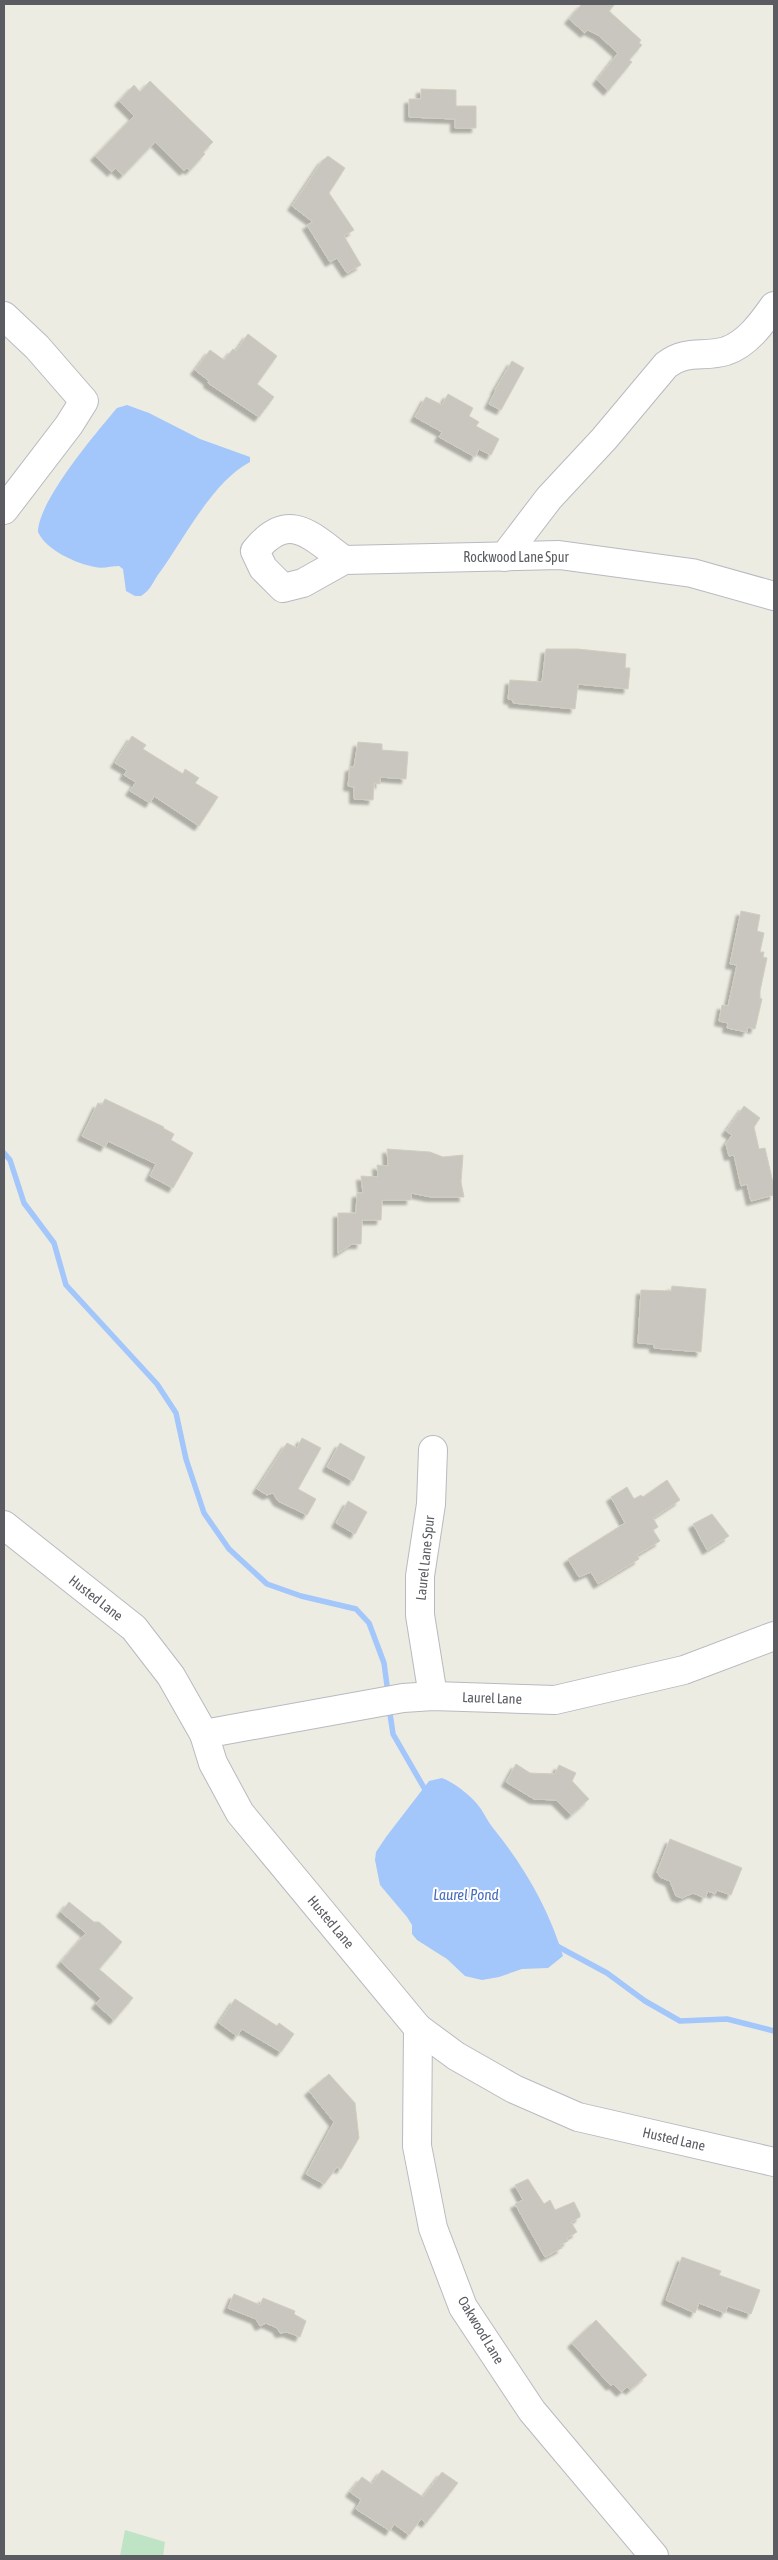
<svg xmlns="http://www.w3.org/2000/svg" width="778" height="2560" viewBox="0 0 778 2560" font-family="'Asap Condensed',sans-serif">
<style>
.green{fill:#bfe3c5}
.water{fill:#a3c6fb}
.lines{fill:none;stroke-linecap:round;stroke-linejoin:round}
.stream{stroke:#a3c6fb;stroke-width:5.5}
.building{fill:#c8c6bf;stroke:#d1cec0;filter:url(#shadow)}
.minor-casing{stroke:#b9bac0;stroke-width:30}
.minor{stroke:#fff;stroke-width:28}
.labels{text-anchor:middle;stroke-width:4;stroke-linejoin:round;paint-order:stroke}
.street-label{font-size:14px;fill:#5a5c62;stroke:#fff}
.water-label{font-size:15px;font-style:italic;fill:#476dbc;stroke:#fff}
</style>
<defs>
<filter id="shadow"><feDropShadow dx="-4.5" dy="4.5" stdDeviation="1" flood-color="#0004"/></filter>
</defs>
<rect width="100%" height="100%" fill="#ecece2"/>
<path class="green" d="M125 2530 165 2542 163 2556H120Z"/>
<g class="water">
<path d="M127 405 149 413 200 439 250 457V462C213 481 184 539 160 572 153 581 151 590 141 596H135L126 591 123 569 119 566C112 566 102 569 95 567 77 564 46 550 38 532 38 501 96 433 117 408Z"/>
<path d="M442 1778C455 1783 473 1797 481 1809 485 1815 488 1822 493 1828 524 1866 549 1909 563 1956L548 1968 522 1969 499 1977 482 1980 465 1976 447 1959 417 1940 412 1934V1925L407 1917 380 1885 375 1860 376 1852 386 1837 429 1781Z"/>
</g>
<g class="lines">
<g class="stream">
<path d="M4 1153 10 1160 24 1203 54 1243 66 1285 157 1384 176 1413 186 1459 204 1513 229 1549 267 1584 301 1596 356 1609 369 1623 384 1663 388 1693"/>
<path d="M389 1707 393 1734 427 1793"/>
<path d="M555 1945 607 1973 645 2001 680 2021 727 2019 774 2031"/>
</g>
</g>
<g class="building">
<path d="M582 4H615L609 11 641 40 639 43 642 45 629 60 632 62 608 91 597 80 618 53 598 35 588 30 585 33 569 19Z"/>
<path d="M150 81 213 142 203 152 205 154 190 170 187 168 184 171 155 142 123 175 115 168 112 172 95 156 134 116 119 101 134 85 140 92Z"/>
<path d="M421 89 456 90V106H476V128H455V119L409 117V99H421Z"/>
<path d="M328 156 345 168 329 193 354 230 344 236 361 265 347 273 337 258 330 262 307 225 313 222 292 206 322 161Z"/>
<path d="M248 334 277 356 257 384 274 397 259 417 208 383 209 381 195 370 210 350 224 360 233 349 236 351Z"/>
<path d="M512 361 524 368 501 410 489 404 496 390H495Z"/>
<path d="M448 394 473 408 469 416 479 422 476 426 499 439 491 455 479 449 475 457 439 437 442 432 415 417 426 397 442 405Z"/>
<path d="M546 649H578L626 654 625 668H630L628 689 578 684 575 709 513 703V700L508 699 510 680 542 682Z"/>
<path d="M132 736 146 745 143 749 183 774 185 769 199 778 195 783 218 797 199 826 154 796 150 803 130 791 136 782 124 775 127 770 115 763Z"/>
<path d="M358 742 382 744V750L408 752 406 779 380 777V784L374 783 373 800 354 799V787L348 786 350 767H354Z"/>
<path d="M741 911 760 915 757 931 764 933 760 952H764L763 957 767 958 760 991V998L762 999 755 1029 748 1027 747 1032 727 1028 728 1023 719 1021 722 1005 728 1006 737 965 730 964Z"/>
<path d="M105 1099 164 1127 163 1128 174 1134 171 1140 193 1153 173 1188 150 1176 156 1164 108 1141 105 1147 82 1136 98 1103 102 1105Z"/>
<path d="M744 1106 760 1118 754 1127 759 1149 765 1148 774 1187V1195L751 1201 747 1184 741 1186 734 1155 729 1156 726 1144 732 1135 726 1131Z"/>
<path d="M387 1149 430 1152 443 1157 463 1155 461 1182 464 1197H431L411 1193V1200H382L381 1220H362L361 1244H352L338 1253V1213H356L357 1193H363L361 1176 378 1177 377 1165 388 1166Z"/>
<path d="M672 1286 706 1289 701 1352 654 1348V1344L638 1343 641 1290 671 1291Z"/>
<path d="M302 1438 321 1448 298 1489 316 1499 307 1515 278 1501 273 1493 267 1495 257 1489 287 1443 297 1448Z"/>
<path d="M340 1443 365 1457 353 1481 327 1467Z"/>
<path d="M667 1480 680 1500 653 1518 658 1527 653 1530 660 1541 637 1555 639 1559 598 1584 591 1572 579 1577 568 1559 625 1523 611 1497 627 1487 634 1499 641 1495 643 1497Z"/>
<path d="M348 1501 367 1512 355 1534 336 1523Z"/>
<path d="M712 1514 729 1536 707 1550 693 1524Z"/>
<path d="M516 1764 530 1773 555 1774 559 1765 576 1773 572 1781 589 1799 571 1815 556 1800 534 1799 506 1782Z"/>
<path d="M670 1839 742 1868 731 1895 717 1890 715 1894 708 1891 705 1898 693 1893 682 1898 676 1896 670 1881 660 1877 657 1872Z"/>
<path d="M69 1902 94 1922H99L122 1942 99 1969 133 1998 114 2020 96 2004 101 1998 61 1962 86 1933 61 1912Z"/>
<path d="M235 1999 277 2026 279 2023 294 2034 281 2052 242 2029 237 2036 219 2023Z"/>
<path d="M329 2074 355 2103 359 2138 341 2169 337 2167 324 2184 306 2174 334 2122 309 2091Z"/>
<path d="M528 2179 544 2204 550 2200 555 2210 574 2202 580 2214V2217L571 2222 577 2232 567 2238 568 2241 560 2245 562 2248 545 2257 515 2204 523 2200 515 2185Z"/>
<path d="M682 2257 721 2271 719 2275 760 2290 751 2314 728 2306 725 2313 699 2303 695 2313 666 2300Z"/>
<path d="M234 2294 260 2305 263 2298 295 2311 294 2314 306 2321 300 2337 287 2332 280 2333 277 2328 266 2323 260 2326 256 2319 228 2308Z"/>
<path d="M596 2320 647 2375 630 2390 627 2387 621 2392 613 2384 611 2386 572 2343Z"/>
<path d="M382 2470 423 2497 442 2472 458 2483 426 2523 421 2519 409 2535 394 2524 390 2531 356 2509 361 2500 350 2492 362 2477 372 2484Z"/>
</g>
<g class="lines">
<defs>
<g id="minor">
<path d="M4 316 37 347 84 401 69 425 4 510"/>
<path d="M504 557 549 498 604 439 666 365C687 349 703 358 726 351 747 344 762 323 774 306"/>
<path d="M344 560C311 536 289 509 255 551L263 568 283 588 303 583 344 560 559 555 692 573 774 596"/>
<path d="M433 1450 431 1504 420 1576V1615L433 1696"/>
<path d="M4 1525 134 1628 171 1676 204 1734 213 1763 240 1813 418 2028 456 2056 514 2089 578 2117 774 2162"/>
<path d="M204 1734 403 1698 433 1696 555 1700 684 1670 774 1636"/>
<path d="M418 2028 417 2146 433 2228 463 2307 532 2411 654 2556"/>
</g>
</defs>
<use href="#minor" class="minor-casing"/>
<use href="#minor" class="minor"/>
</g>
<g class="labels">
<g class="street-label">
<text x="516" y="562">Rockwood Lane Spur</text>
<text transform="translate(425 1558) rotate(-84)" y="5">Laurel Lane Spur</text>
<text transform="translate(96 1598) rotate(38)" y="5">Husted Lane</text>
<text transform="translate(492 1698) rotate(2)" y="5">Laurel Lane</text>
<text transform="translate(331 1922) rotate(50)" y="5">Husted Lane</text>
<text transform="translate(674 2139) rotate(13)" y="5">Husted Lane</text>
<text transform="translate(481 2330) rotate(59)" y="5">Oakwood Lane</text>
</g>
<g class="water-label">
<text x="466" y="1900">Laurel Pond</text>
</g>
</g>
<rect width="778" height="2560" fill="none" stroke="#5a5c62" stroke-width="10"/>
</svg>
